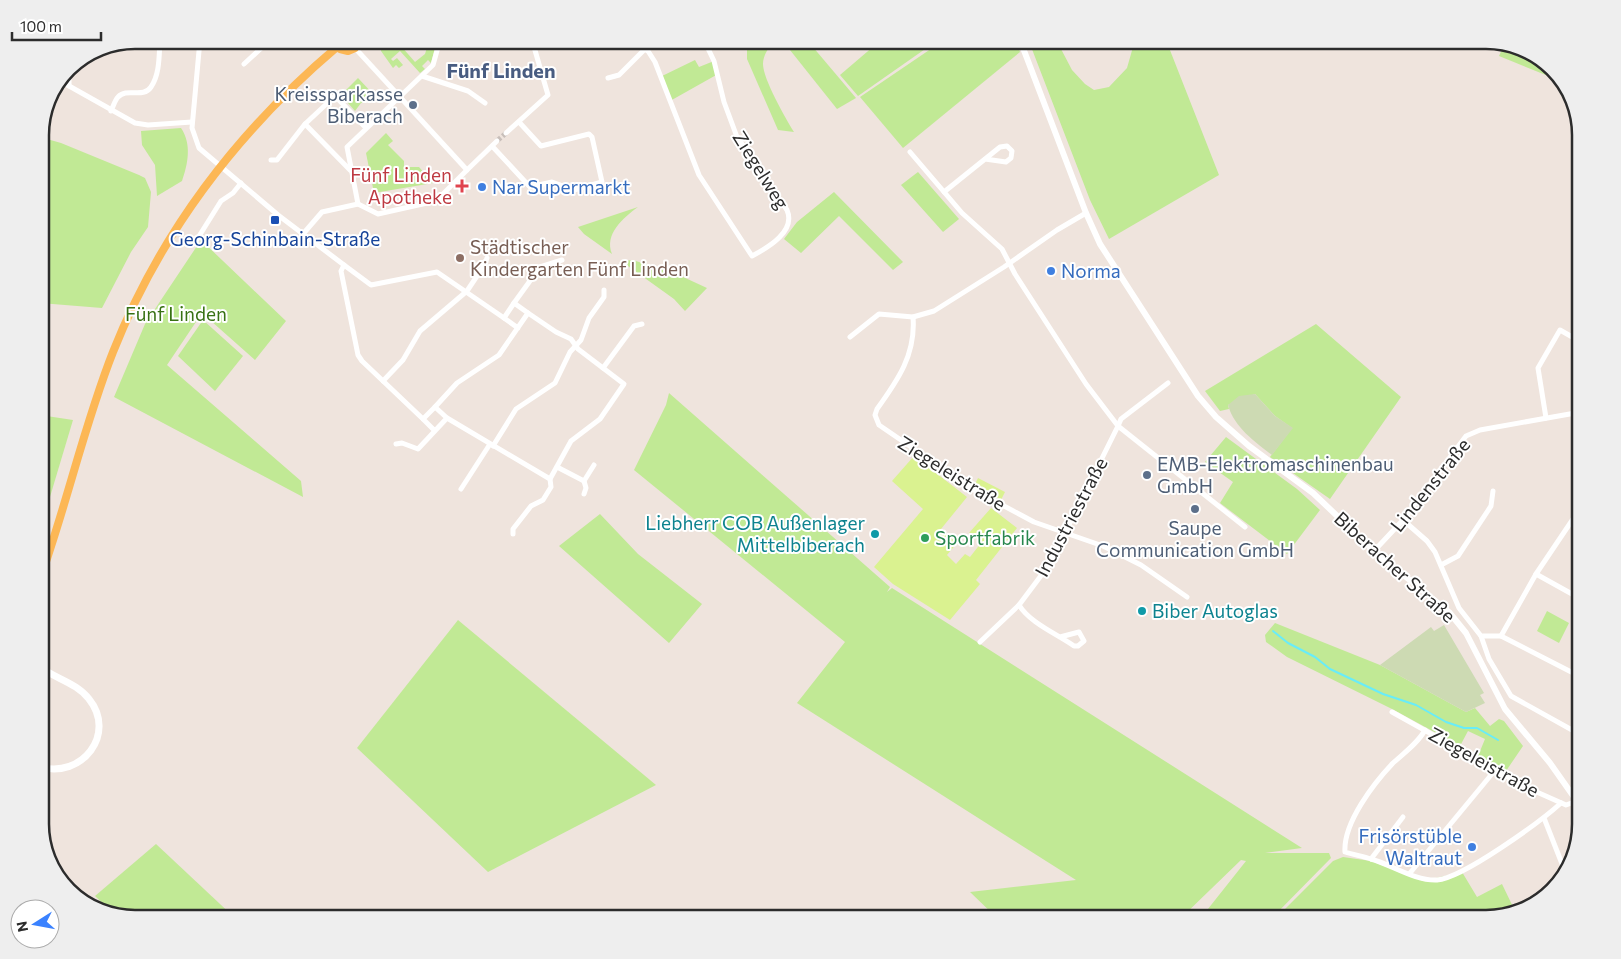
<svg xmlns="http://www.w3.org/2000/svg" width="1621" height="959" viewBox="0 0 1621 959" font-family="Commissioner,sans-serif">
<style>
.green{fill:#c1e995}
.cemetery{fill:#cddab3}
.pitch{fill:#daf290}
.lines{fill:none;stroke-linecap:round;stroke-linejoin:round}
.stream{stroke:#68ecf9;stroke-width:2}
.minor-tunnel{stroke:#c8bfba;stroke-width:5;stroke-dasharray:5 2.5;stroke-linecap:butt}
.minor{stroke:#fff;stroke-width:5}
.tertiary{stroke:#fff;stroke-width:6}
.secondary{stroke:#fff;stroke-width:7}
.primary{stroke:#fcb755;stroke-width:8}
.service-dot{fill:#5c6f8a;stroke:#fff;stroke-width:2}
.health-dot{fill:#e0444e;stroke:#fff;stroke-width:2}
.shop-dot{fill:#3f7fe0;stroke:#fff;stroke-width:2}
.transit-dot{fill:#1a4fb4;stroke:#fff;stroke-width:2}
.education-dot{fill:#8d6e63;stroke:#fff;stroke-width:2}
.culture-dot{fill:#0f9aa8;stroke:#fff;stroke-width:2}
.leisure-dot{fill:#2e9e5b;stroke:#fff;stroke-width:2}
.labels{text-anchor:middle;stroke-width:4;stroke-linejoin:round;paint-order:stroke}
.service-label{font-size:19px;fill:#4e5e75;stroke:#fff;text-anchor:end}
.street-label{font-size:19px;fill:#2c2c2c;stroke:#fff}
.health-label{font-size:19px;fill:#be3a42;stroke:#fff;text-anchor:end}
.shop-label{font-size:19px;fill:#366cbe;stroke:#fff;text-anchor:start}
.transit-label{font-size:19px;fill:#164399;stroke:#fff}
.education-label{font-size:19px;fill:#785e54;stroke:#fff;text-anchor:start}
.park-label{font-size:19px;fill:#387114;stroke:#fff}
.culture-label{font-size:19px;fill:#0d838f;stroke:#fff;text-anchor:end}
.leisure-label{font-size:19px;fill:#27864d;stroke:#fff;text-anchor:start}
.neighbourhood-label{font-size:20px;font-weight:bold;fill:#485c81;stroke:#fff}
.rim{fill:none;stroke:#2c2c2c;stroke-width:2.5}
</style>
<rect width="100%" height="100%" fill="#efe4dd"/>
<g class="green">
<path d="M381 40H390L397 49 401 46 415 62 425 54 428 44 432 45 434 40H437L431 63 428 60 422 66 425 69 420 73 400 51 391 59 393 61 397 58 403 65 399 68 396 65 393 68 381 51Z"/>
<path d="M747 40H775C769 47 763 55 763 64 763 79 786 119 794 132L778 130 747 59Z"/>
<path d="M782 40H807L856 98 837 109Z"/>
<path d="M881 40H938L858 96 840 75Z"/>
<path d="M944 40H1016L1020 52 903 148 860 97Z"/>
<path d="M1135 40H1166L1219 175 1109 239 1090 200 1030 44 1054 42 1061 49 1072 70 1085 84 1094 90 1109 87 1127 68Z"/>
<path d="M1504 45 1534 53 1563 82 1499 56Z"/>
<path d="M695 60 699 67 714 61 718 74 670 101 660 77Z"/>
<path d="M358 78 374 95 366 102 361 103 355 111 341 95Z"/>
<path d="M181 128C192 144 188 164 182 181L157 196 155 165 142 145 141 131Z"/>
<path d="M386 133 393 141 388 145 404 161V167H419L433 183 374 193 366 153Z"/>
<path d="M40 137 61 143 139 175 145 178 151 192 148 227 131 252 102 308 40 303Z"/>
<path d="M918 172 959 219 943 232 901 185Z"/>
<path d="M834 192 903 262 893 270 839 216 801 253 784 239 797 222Z"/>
<path d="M638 207C623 218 604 234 612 254L584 234 578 227Z"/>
<path d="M201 240 286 321 255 360 202 313 167 365 301 481 303 497 114 397 145 324Z"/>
<path d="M633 260 681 276 707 288 685 311 674 299 621 261Z"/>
<path d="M203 320 243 356 215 391 178 356Z"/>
<path d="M1316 324 1401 397 1330 499 1270 457 1292 428 1275 416 1255 394 1228 405 1229 409 1220 411 1205 391Z"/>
<path d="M669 393 890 587 887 592 892 588 1302 848 1265 853H1329L1331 858 1271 919H1200L1246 861 1241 860 1180 919H998L970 892 1076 880 797 703 845 642 634 470 666 405Z"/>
<path d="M40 415 73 420 44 517 40 515Z"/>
<path d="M1226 437 1297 489 1320 510 1287 554 1220 503 1233 482 1205 462Z"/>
<path d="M600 514 638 554 702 604 669 643 559 546Z"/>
<path d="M1547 611 1569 623 1559 643 1537 631Z"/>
<path d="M458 620 656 785 488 872 357 748Z"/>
<path d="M1275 623 1380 665 1466 712 1475 708 1490 726 1499 719 1504 721 1523 746 1506 771 1478 756 1485 739 1468 731 1460 746 1394 710 1287 657 1266 642 1265 635Z"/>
<path d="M156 844 236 919H135L113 913 95 896Z"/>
<path d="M1343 857 1371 861 1423 881 1462 872 1477 897 1502 884 1515 911 1486 919H1275L1333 861Z"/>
</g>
<g class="cemetery">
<path d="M1255 394 1275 416 1293 428 1272 455C1255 442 1234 427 1228 405L1239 396Z"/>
<path d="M1444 625 1484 693 1480 695 1485 703 1466 712 1380 665 1431 627 1434 631Z"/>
</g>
<g class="pitch">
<path d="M914 456 967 497 941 529 957 543 947 555 956 564 965 554 970 557 981 543 969 533 991 508 1017 528 976 580 980 584 950 620 893 584 874 567 923 509 892 481Z"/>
<path d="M978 478 1005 492 1001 500 974 486Z"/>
</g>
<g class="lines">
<path class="stream" d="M1273 631 1288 643 1315 657 1330 669 1383 694 1416 705 1446 722 1464 728H1477L1498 740"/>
<path class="minor-tunnel" d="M497 141 506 133"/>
<g class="minor">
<path d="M200 40 192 128 199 148 278 215 344 265 341 271 358 355 362 361 423 419"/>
<path d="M629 40 648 51 655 62 699 175 752 256C769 247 796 231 787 210L737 137 724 102 714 61 704 40"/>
<path d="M1021 44 1063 40"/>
<path d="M244 64 270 40"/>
<path d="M69 67V86"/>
<path d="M422 76 468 91 485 103"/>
<path d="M608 78 619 75 645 49"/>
<path d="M62 82 135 123 148 125 192 122"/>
<path d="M111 111C113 107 115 100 118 97 127 87 143 99 151 87 160 74 159 55 160 40"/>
<path d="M305 124 350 170"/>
<path d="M506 133 548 95 532 40"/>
<path d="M492 146 530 187 552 182 574 190 602 182 592 137 589 134 541 146 519 122"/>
<path d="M910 152 962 213 1002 249 1015 274 1086 384 1118 426 1049 565 1019 605 980 642"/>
<path d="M271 160H277L305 124 335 96 366 128"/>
<path d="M467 170 497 141"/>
<path d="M944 192 1000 147 1007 146 1012 151 1011 158 1006 162 985 159"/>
<path d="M358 204 347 147 433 65 440 40"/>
<path d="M303 234 322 212 358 204 378 214 436 201 467 170 355 48"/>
<path d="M196 241 221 201 233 193 241 183"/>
<path d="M344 265 371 285 437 272 504 318"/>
<path d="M514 303 540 267 562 260"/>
<path d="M528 313 556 332 571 339 578 349 624 384 600 419 571 441 550 479"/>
<path d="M913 317C916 354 898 380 877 409L875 415 879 425 974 490 1034 522 1103 546 1141 565 1187 597"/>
<path d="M850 337 879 314 913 317 934 311 1004 267 1057 230 1086 213"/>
<path d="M603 368 634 326 642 324"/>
<path d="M383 381 403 360 420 331 467 291 485 264 487 258"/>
<path d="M1168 383 1121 419 1118 426 1245 527"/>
<path d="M435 407 457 383 499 355 528 313 514 303 504 318 518 328"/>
<path d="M447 418 550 479 551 487 543 500 531 506 513 529V534"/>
<path d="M1546 418 1538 368 1560 330 1581 342"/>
<path d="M396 444 402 443 418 449 447 418 435 407 423 419 435 431"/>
<path d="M493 446 516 409 555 383 570 352 581 340 589 318 604 297V290"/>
<path d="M557 467 584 481 594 465"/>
<path d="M584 481 586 488 584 494"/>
<path d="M461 489 490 444"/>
<path d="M1403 520 1427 541 1435 552 1459 608 1481 636H1501L1581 677"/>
<path d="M1374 551 1403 520 1466 436 1480 430 1581 412"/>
<path d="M1441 565 1458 556 1491 506 1493 491"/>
<path d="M1536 574 1581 507"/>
<path d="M1019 605C1030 623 1057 634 1074 646H1078L1084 641 1079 632 1060 637"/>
<path d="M1481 636 1489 659 1511 696 1581 735"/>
<path d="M1501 636 1536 574 1581 599"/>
<path d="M1392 712 1530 789 1566 805 1577 801"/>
<path d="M1425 730C1418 743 1404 753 1393 763 1374 783 1343 823 1345 852 1354 855 1363 856 1371 859 1392 865 1415 881 1437 880 1463 878 1540 822 1561 803"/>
<path d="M1544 818 1566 874"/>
<path d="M1371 859 1403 817"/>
<path d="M1410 873 1496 769"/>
</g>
<path class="tertiary" d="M1020 40 1086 213 1100 244 1198 396 1216 417 1249 446 1313 493 1374 551 1449 612 1466 633 1505 709 1550 763 1581 807"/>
<path class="secondary" d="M40 667C56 679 77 683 89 699 117 734 82 779 40 767"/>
<g class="primary">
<path d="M334 40 340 49 348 51 355 48 359 40"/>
<path d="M40 579C67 504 84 425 113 352 161 231 238 131 337 47"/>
</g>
</g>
<g class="service-dot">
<circle cx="413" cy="105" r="5"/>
<circle cx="1147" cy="475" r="5"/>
<circle cx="1195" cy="509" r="5"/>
</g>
<path class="health-dot" d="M459.5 178.5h5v5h5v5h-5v5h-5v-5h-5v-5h5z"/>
<g class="shop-dot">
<circle cx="482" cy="187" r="5"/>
<circle cx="1051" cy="271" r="5"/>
<circle cx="1472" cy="847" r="5"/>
</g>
<rect class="transit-dot" x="270" y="215" width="10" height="10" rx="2.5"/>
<circle class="education-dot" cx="460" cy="258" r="5"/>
<g class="culture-dot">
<circle cx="875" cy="534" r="5"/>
<circle cx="1142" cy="611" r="5"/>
</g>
<circle class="leisure-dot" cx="925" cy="538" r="5"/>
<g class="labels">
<g class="service-label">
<text x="403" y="101">Kreissparkasse<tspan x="403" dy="22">Biberach</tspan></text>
<text x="1157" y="471" text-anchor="start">EMB-Elektromaschinenbau<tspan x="1157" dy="22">GmbH</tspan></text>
<text x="1195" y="535" text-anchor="middle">Saupe<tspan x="1195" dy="22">Communication GmbH</tspan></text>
</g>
<g class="street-label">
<text transform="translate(761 170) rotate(58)" y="7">Ziegelweg</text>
<text transform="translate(952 473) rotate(32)" y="7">Ziegeleistraße</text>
<text transform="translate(1430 485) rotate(-51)" y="7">Lindenstraße</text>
<text transform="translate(1071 517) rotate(-62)" y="7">Industriestraße</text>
<text transform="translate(1395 567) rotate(42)" y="7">Biberacher Straße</text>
<text transform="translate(1484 762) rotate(29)" y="7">Ziegeleistraße</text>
</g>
<g class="health-label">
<text x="452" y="182">Fünf Linden<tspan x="452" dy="22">Apotheke</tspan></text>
</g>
<g class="shop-label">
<text x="492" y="194">Nar Supermarkt</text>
<text x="1061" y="278">Norma</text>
<text x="1462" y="843" text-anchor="end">Frisörstüble<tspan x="1462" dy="22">Waltraut</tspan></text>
</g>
<g class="transit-label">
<text x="275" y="246">Georg-Schinbain-Straße</text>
</g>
<g class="education-label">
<text x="470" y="254">Städtischer<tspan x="470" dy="22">Kindergarten Fünf Linden</tspan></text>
</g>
<g class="park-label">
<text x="176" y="321">Fünf Linden</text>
</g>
<g class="culture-label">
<text x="865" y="530">Liebherr COB Außenlager<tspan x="865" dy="22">Mittelbiberach</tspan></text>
<text x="1152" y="618" text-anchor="start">Biber Autoglas</text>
</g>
<g class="leisure-label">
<text x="935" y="545">Sportfabrik</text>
</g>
<g class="neighbourhood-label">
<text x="501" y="78">Fünf Linden</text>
</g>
</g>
<path d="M0 0H1621V959H0ZM135 49H1486A86 86 0 0 1 1572 135V824A86 86 0 0 1 1486 910H135A86 86 0 0 1 49 824V135A86 86 0 0 1 135 49Z" fill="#eee" fill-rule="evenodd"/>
<path class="rim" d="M135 49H1486A86 86 0 0 1 1572 135V824A86 86 0 0 1 1486 910H135A86 86 0 0 1 49 824V135A86 86 0 0 1 135 49Z"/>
<g transform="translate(35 924) rotate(259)"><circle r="24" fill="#ffffff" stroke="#ababab"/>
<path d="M0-4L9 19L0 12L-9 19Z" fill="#3a82ff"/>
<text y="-8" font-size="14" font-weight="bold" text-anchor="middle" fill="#2c2c2c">N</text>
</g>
<path d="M12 32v8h89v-8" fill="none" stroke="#2c2c2c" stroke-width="2.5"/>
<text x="20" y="32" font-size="15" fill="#2c2c2c" stroke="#ffffff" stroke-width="4" paint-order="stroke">100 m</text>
</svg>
